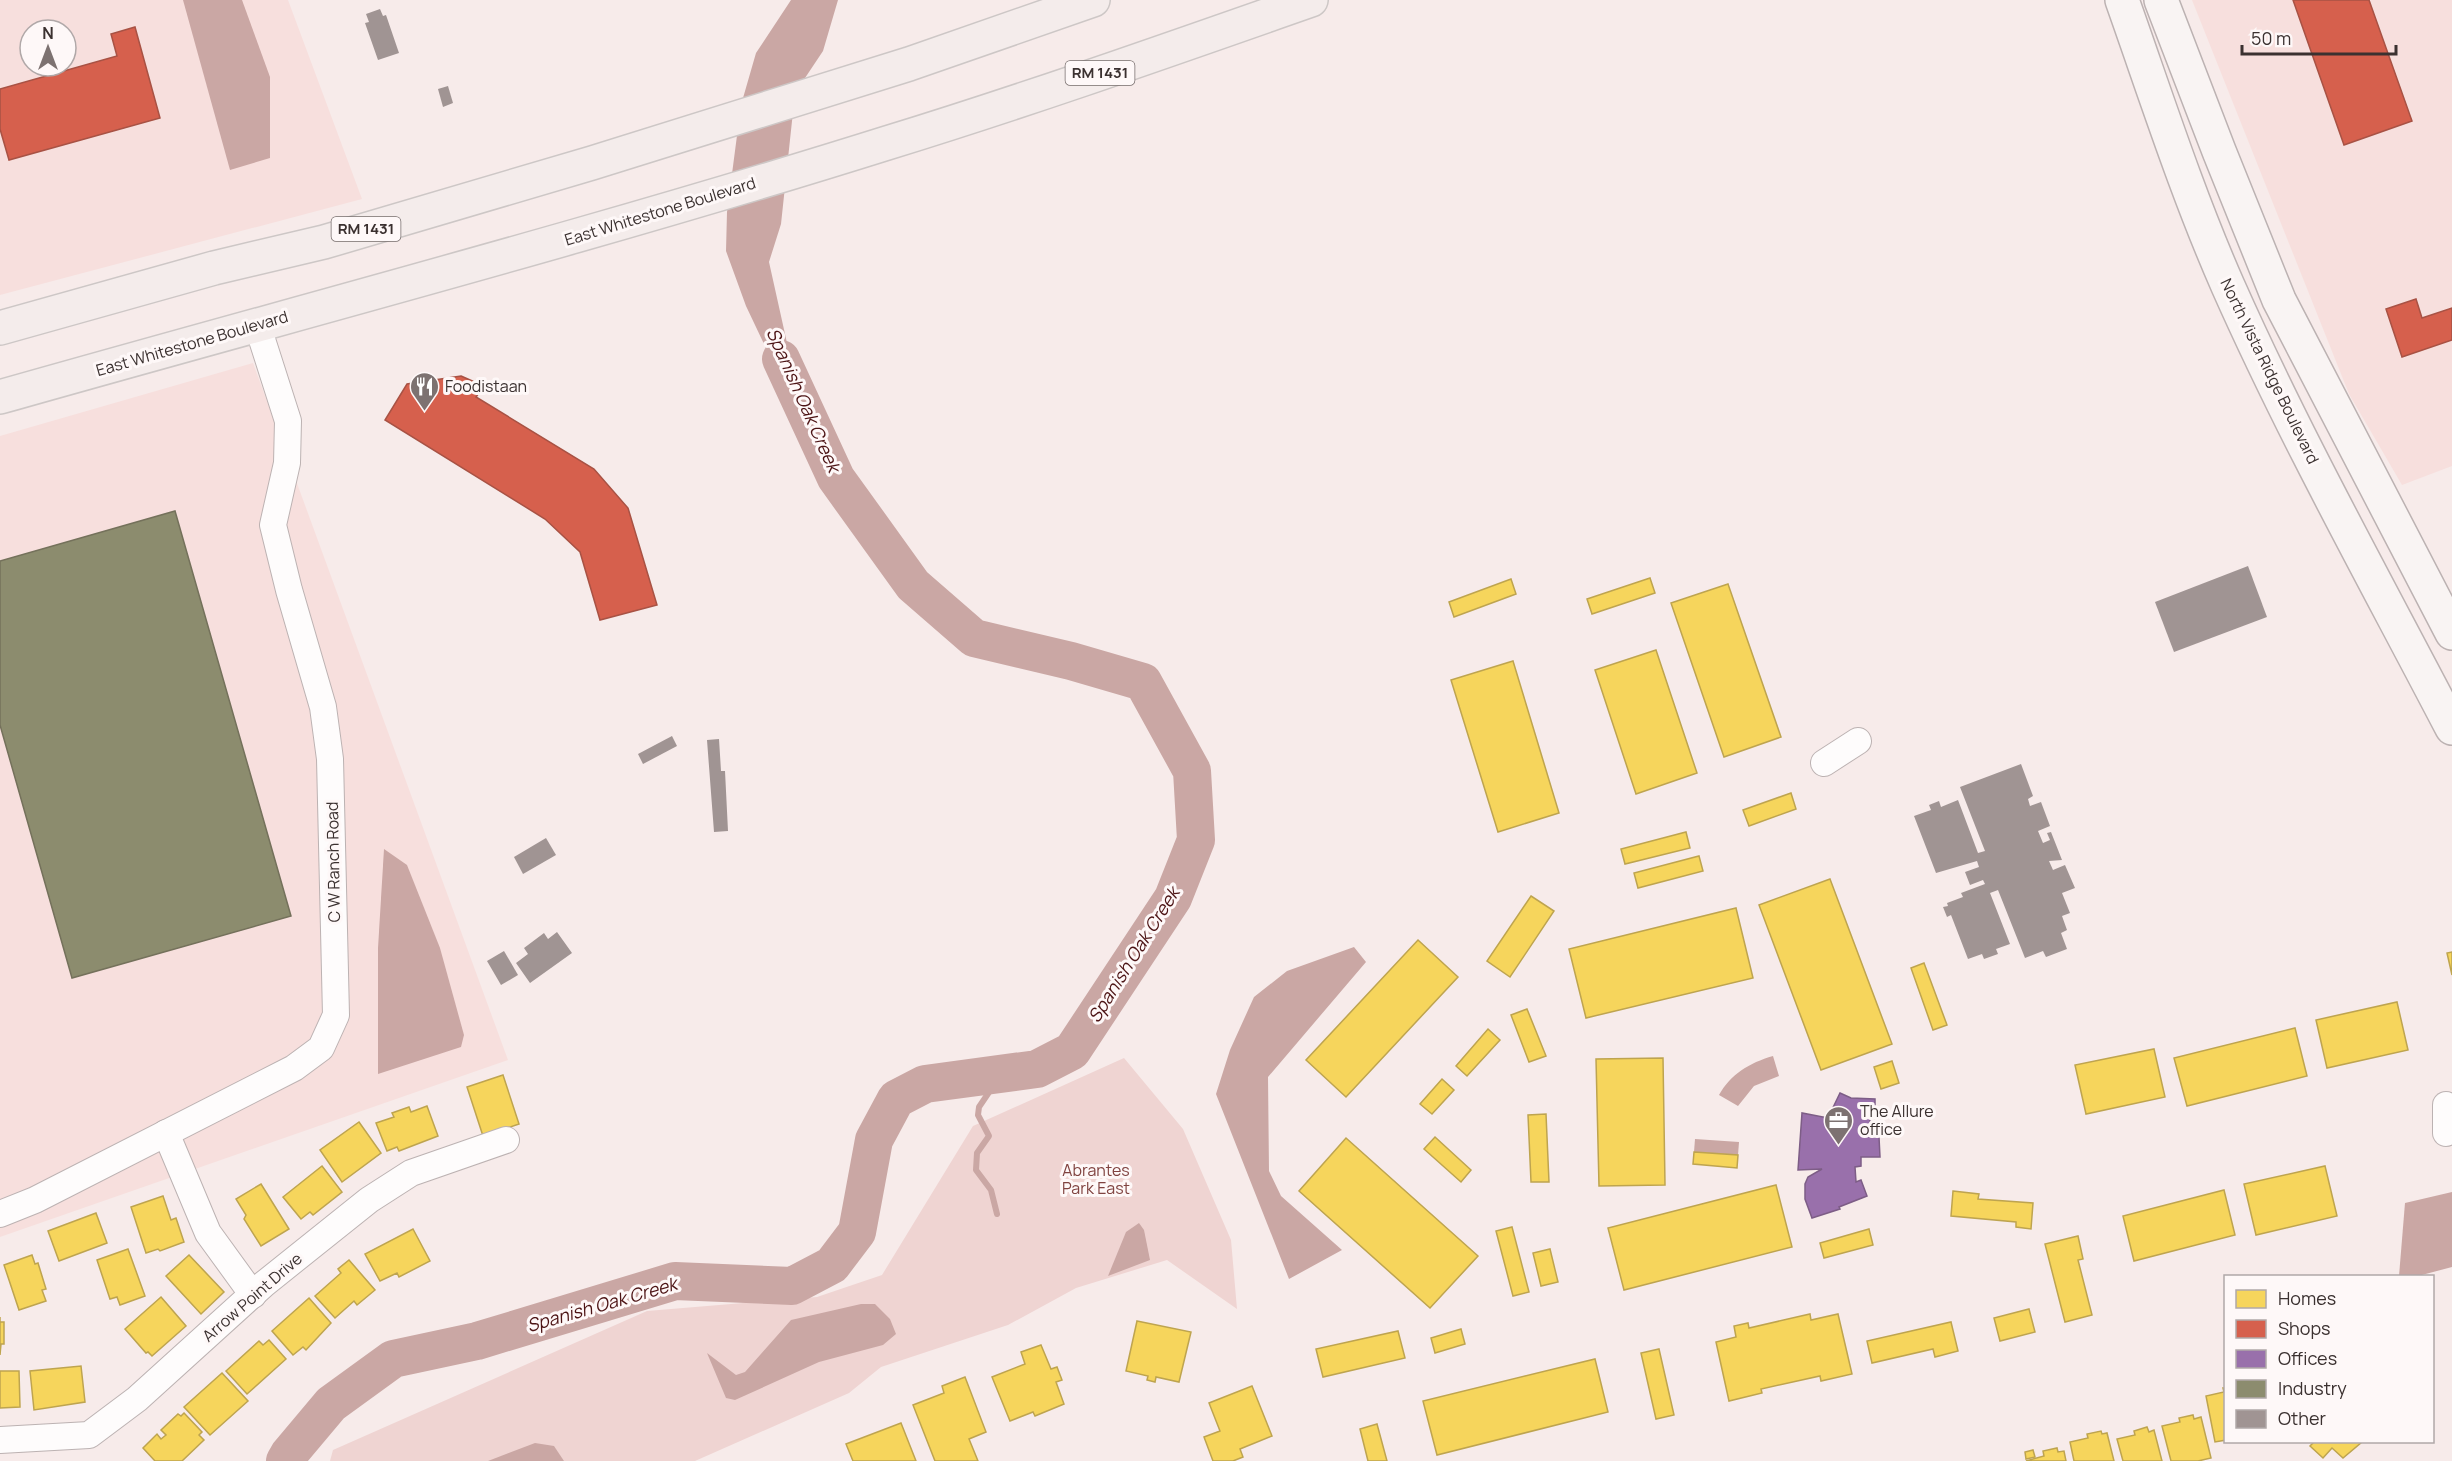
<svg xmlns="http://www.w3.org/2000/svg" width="2452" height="1461" viewBox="0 0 2452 1461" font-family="Manrope,sans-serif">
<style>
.built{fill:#f7dfdd;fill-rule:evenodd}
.green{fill:#efd4d2}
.water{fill:#caa7a4}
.homes{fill:#f6d55c;stroke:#bea44f;stroke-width:1.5}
.shops{fill:#d6604d;stroke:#a85244;stroke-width:1.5}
.offices{fill:#9970ab;stroke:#7d5d86;stroke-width:1.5}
.industry{fill:#8c8c6e;stroke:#74715b;stroke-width:1.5}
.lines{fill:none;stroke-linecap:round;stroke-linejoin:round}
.stream{stroke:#caa7a4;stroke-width:6}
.river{stroke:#caa7a4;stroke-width:38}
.building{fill:#a09493}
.street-casing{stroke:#bcb2b2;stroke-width:28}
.secondary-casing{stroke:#bcb2b2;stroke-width:36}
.primary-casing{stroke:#cdc7c6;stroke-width:36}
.street{stroke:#fefcfc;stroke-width:26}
.secondary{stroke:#f9f4f3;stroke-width:33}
.primary{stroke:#f4eceb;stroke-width:33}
.labels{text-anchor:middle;stroke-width:6;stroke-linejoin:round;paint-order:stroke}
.shield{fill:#fef8f8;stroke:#766d6c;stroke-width:1.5}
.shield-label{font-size:15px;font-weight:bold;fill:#3b3130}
.street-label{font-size:16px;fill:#3b3130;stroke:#fef8f8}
.poi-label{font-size:16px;fill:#3b3130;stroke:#fef8f8;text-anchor:start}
.park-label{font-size:16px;fill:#804340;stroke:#fef8f8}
.water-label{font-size:18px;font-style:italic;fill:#4c1314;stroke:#fef8f8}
</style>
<rect width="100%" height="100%" fill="#f7ebea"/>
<g class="built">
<path d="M0 0H288L362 199 0 295ZM30 30H66V66H30Z"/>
<path d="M2192 0H2452V466L2402 485 2349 394Z"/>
<path d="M253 363 508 1060 0 1237V436Z"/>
</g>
<path class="green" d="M1124 1058 1183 1129 1231 1240 1237 1309 1167 1260 1076 1288 1008 1325 881 1367 849 1393 695 1461H330L333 1450 647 1311 817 1297 882 1275 973 1126Z"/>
<g class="water">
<path d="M183 0H242L270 77V158L230 170Z"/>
<path d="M791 0H838L823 51 795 93 781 224 769 262 801 406 783 384 746 306 726 251 727 212 741 105 756 53Z"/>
<path d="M384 849 407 865 440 948 464 1035 461 1047 378 1074V948Z"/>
<path d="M1354 947 1366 962 1268 1077 1269 1171 1281 1196 1342 1250 1289 1279 1216 1094 1230 1050 1254 997 1287 971Z"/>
<path d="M1773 1056 1779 1076 1754 1086 1738 1106 1719 1095C1731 1074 1749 1063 1773 1056Z"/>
<path d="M1695 1139 1739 1142 1738 1155 1694 1152Z"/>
<path d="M2452 1192V1267L2418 1276H2399L2405 1203Z"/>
<path d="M1139 1223 1144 1230 1150 1260 1108 1276 1126 1232Z"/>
<path d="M861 1304H875L890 1319 896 1334 883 1345 819 1362 735 1400 726 1398 707 1353 736 1375 745 1372 791 1320Z"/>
<path d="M535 1443 554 1446 564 1461H488Z"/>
</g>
<g class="homes">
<path d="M1650 578 1655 593 1592 614 1587 599Z"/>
<path d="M1511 579 1516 594 1454 617 1449 602Z"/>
<path d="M1728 584 1781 737 1724 757 1671 603Z"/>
<path d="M1656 650 1697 773 1636 794 1595 670Z"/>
<path d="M1513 661 1559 813 1498 832 1451 680Z"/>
<path d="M1791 793 1796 809 1749 826 1743 810Z"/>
<path d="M1686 832 1690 848 1625 864 1621 849Z"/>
<path d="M1699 856 1703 871 1638 888 1634 873Z"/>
<path d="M1830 879 1892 1044 1821 1070 1759 905Z"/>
<path d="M1531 896 1554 911 1510 977 1487 961Z"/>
<path d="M1736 908 1753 978 1586 1018 1569 949Z"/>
<path d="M1418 940 1458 977 1346 1097 1306 1060Z"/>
<path d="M2452 952V975L2447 953Z"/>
<path d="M1924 963 1947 1025 1933 1030 1911 968Z"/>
<path d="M2397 1002 2408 1050 2327 1068 2316 1020Z"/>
<path d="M1527 1009 1546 1056 1529 1062 1511 1015Z"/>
<path d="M2295 1028 2307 1076 2187 1106 2174 1058Z"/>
<path d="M1488 1029 1500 1040 1467 1076 1456 1066Z"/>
<path d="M2154 1049 2165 1097 2086 1114 2075 1065Z"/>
<path d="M1663 1058 1665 1185 1599 1186 1596 1059Z"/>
<path d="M1892 1061 1899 1083 1881 1089 1874 1067Z"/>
<path d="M503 1075 519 1124 483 1136 467 1087Z"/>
<path d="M1442 1079 1454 1090 1432 1114 1420 1104Z"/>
<path d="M427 1106 438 1136 399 1151 397 1147 387 1151 376 1123 394 1117 392 1113 409 1107 411 1112Z"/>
<path d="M1546 1114 1549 1182H1531L1528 1115Z"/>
<path d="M359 1122 381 1153 342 1182 320 1150Z"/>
<path d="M1435 1137 1471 1170 1461 1182 1424 1149Z"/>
<path d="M1346 1138 1478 1256 1430 1308 1299 1191Z"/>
<path d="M1694 1152 1738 1155 1737 1168 1693 1164Z"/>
<path d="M322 1166 342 1192 313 1215 310 1212 301 1219 283 1197Z"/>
<path d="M2325 1166 2337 1216 2256 1235 2244 1184Z"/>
<path d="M261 1184 289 1229 261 1246 244 1219 246 1215 236 1199Z"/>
<path d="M1776 1185 1792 1247 1624 1290 1608 1228Z"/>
<path d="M2224 1190 2235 1235 2134 1261 2123 1216Z"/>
<path d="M1953 1191 1979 1194 1978 1199 2033 1203 2031 1229 2016 1227V1222L1951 1216Z"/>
<path d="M163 1196 171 1220 176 1218 184 1242 160 1251 158 1249 146 1253 131 1207Z"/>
<path d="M96 1213 107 1243 59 1261 48 1231Z"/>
<path d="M1512 1227 1529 1292 1513 1296 1496 1231Z"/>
<path d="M413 1229 430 1261 399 1277 397 1273 380 1281 365 1254Z"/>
<path d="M1869 1229 1873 1245 1824 1258 1820 1243Z"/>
<path d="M2078 1236 2083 1259 2078 1260 2092 1315 2065 1322 2045 1244Z"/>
<path d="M128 1249 145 1296 120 1305 117 1297 110 1299 97 1260Z"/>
<path d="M1550 1249 1558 1282 1541 1286 1533 1253Z"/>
<path d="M32 1255 35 1264 38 1263 46 1289 42 1290 46 1301 19 1310 4 1265Z"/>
<path d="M189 1255 224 1292 201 1314 166 1276Z"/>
<path d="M349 1260 375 1290 357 1305 354 1301 335 1318 315 1296 341 1273 338 1269Z"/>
<path d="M161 1297 186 1326 152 1356 148 1352 146 1353 125 1329Z"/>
<path d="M309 1298 331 1323 306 1350 303 1347 293 1355 272 1331Z"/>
<path d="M2029 1309 2035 1332 2000 1341 1994 1318Z"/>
<path d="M1810 1314 1811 1320 1838 1314 1852 1374 1821 1381 1820 1376 1761 1389 1762 1393 1729 1401 1716 1342 1736 1337 1734 1326 1748 1323 1749 1328Z"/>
<path d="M0 1317V1322H4V1344H1L0 1355Z"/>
<path d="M1137 1321 1191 1332 1179 1382 1156 1377 1155 1382 1147 1380 1148 1376 1126 1371Z"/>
<path d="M1951 1322 1958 1351 1935 1357 1933 1349 1872 1363 1867 1341Z"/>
<path d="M1461 1329 1465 1344 1435 1353 1431 1338Z"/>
<path d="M1398 1331 1405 1358 1323 1377 1316 1349Z"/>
<path d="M269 1340 286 1359 247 1394 226 1371 259 1341 263 1345Z"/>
<path d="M1041 1345 1051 1369 1057 1367 1062 1380 1056 1382 1064 1404 1035 1416 1033 1412 1010 1421 992 1377 1025 1364 1021 1352Z"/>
<path d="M1659 1349 1674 1415 1656 1419 1641 1353Z"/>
<path d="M1595 1359 1608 1412 1437 1455 1423 1401Z"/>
<path d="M81 1366 85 1402 34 1410 30 1371Z"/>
<path d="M0 1371H19L20 1407 0 1408Z"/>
<path d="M222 1373 248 1401 210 1435 184 1407Z"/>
<path d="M965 1377 986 1432 969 1439 978 1461H935L913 1405 944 1393 942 1386Z"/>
<path d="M1252 1386 1272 1436 1240 1449 1243 1457 1233 1461H1213L1204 1437 1220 1431 1209 1403Z"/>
<path d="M2223 1388H2226V1440L2215 1442 2206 1396 2224 1392Z"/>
<path d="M184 1413 202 1432 199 1435 204 1440 182 1461H155L143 1448 157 1434 161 1439 166 1435 161 1430 178 1414 181 1416Z"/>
<path d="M2193 1415 2194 1419 2201 1417 2211 1458 2198 1461H2171L2162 1426 2180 1422 2179 1418Z"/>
<path d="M901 1423 916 1461H853L846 1444Z"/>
<path d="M1377 1424 1387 1461H1368L1360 1429Z"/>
<path d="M2147 1427 2149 1432 2154 1430 2162 1461H2123L2117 1439 2135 1435 2134 1431Z"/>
<path d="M2101 1431 2102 1434 2107 1433 2114 1461H2074L2070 1442 2088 1438 2087 1434Z"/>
<path d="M2314 1442H2362L2343 1458 2332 1448 2323 1458 2310 1446Z"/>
<path d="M2057 1448 2058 1452 2064 1451 2066 1461H2026L2044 1456 2043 1451Z"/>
<path d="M2033 1450 2035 1457 2026 1459 2025 1452Z"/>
</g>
<g class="shops">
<path d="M2293 0H2369L2412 121 2344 145Z"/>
<path d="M135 27 160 118 9 160 0 129V89L117 56 111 34Z"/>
<path d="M2416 299 2422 318 2452 308V340L2402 357 2386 309Z"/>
<path d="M461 376 484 386 476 397 594 469 628 508 657 605 600 620 580 552 545 519 385 420 407 384Z"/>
</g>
<path class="offices" d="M1840 1093 1851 1098 1875 1099V1118H1870L1869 1137H1879L1880 1157H1861V1166L1855 1167 1856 1182 1861 1180 1867 1196 1839 1207 1840 1209 1812 1218 1805 1199V1184L1808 1177 1822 1169 1798 1170 1802 1113 1828 1118Z"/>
<path class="industry" d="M175 511 291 916 72 978 0 725V561Z"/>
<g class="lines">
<path class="stream" d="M997 1214 991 1190 976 1170 977 1153 989 1136 978 1115 979 1107 1002 1073"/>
<path class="river" d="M285 1461 289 1454 331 1404 393 1359 477 1341 675 1281 792 1286 832 1265 857 1232 874 1140 896 1099 925 1084 1037 1069 1072 1051 1173 898 1196 840 1192 771 1143 682 1071 661 974 638 913 585 836 478 781 359"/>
</g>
<g class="building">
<path d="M380 9 383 16 386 15 399 53 378 60 365 23 369 22 366 14Z"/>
<path d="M448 86 453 103 443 107 438 89Z"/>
<path d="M2248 566 2267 617 2174 652 2155 602Z"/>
<path d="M672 736 677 746 643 764 638 754Z"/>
<path d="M719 739 721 771H725L728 831 714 832 707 740Z"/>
<path d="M2021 764 2033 796 2028 799 2030 806 2041 802 2050 826 2038 831 2043 843 2050 840 2047 833 2051 832 2062 860 2049 861 2053 870 2065 865 2075 888 2062 893 2070 913 2062 916 2067 930 2061 933 2067 949 2046 957 2043 951 2025 958 1998 890 1990 893 2010 944 1996 949 1998 954 1984 959 1982 954 1968 959 1951 915 1947 917 1943 907 1948 906 1947 903 1963 897 1961 893 1985 884 1983 880 1970 885 1965 872 1979 867 1977 861 1936 873 1914 816 1931 810 1929 805 1939 801 1941 807 1958 800 1978 853 1985 851 1960 787Z"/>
<path d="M546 838 556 855 523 874 514 857Z"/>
<path d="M557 932 572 953 530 983 516 963 528 954 524 948 544 933 548 939Z"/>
<path d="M504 951 518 975 501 985 487 961Z"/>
</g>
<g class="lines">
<defs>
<g id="street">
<path d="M1824 763 1858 741"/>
<path d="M2446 1105V1133"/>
<path d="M166 1133 208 1233 253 1295"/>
<path d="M0 1214 35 1200 294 1068 321 1048 336 1015 330 759 323 707 289 590 273 525 287 463 288 421 257 324"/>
<path d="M0 1440 89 1435 137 1399 264 1284 369 1200 411 1173 506 1140"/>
</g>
<g id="secondary">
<path d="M2122 0C2156 96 2187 193 2228 286 2295 437 2376 582 2452 728"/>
<path d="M2161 0 2219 151 2279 300 2452 633"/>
</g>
<g id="primary">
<path d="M0 328 214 268 324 242 592 163 909 64 1093 0"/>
<path d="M0 397C296 313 594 235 887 143 1030 99 1171 49 1311 0"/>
</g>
</defs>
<use href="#street" class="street-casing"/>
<use href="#secondary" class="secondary-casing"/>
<use href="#primary" class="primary-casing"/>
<use href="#street" class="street"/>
<use href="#secondary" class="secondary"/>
<use href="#primary" class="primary"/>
</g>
<defs>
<symbol id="restaurant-pin" viewBox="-11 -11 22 30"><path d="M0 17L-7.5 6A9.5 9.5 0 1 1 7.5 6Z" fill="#7d7271" stroke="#fef8f8"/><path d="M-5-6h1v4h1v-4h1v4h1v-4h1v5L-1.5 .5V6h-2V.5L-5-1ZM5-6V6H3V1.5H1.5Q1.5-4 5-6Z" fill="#fff"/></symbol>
<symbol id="office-pin" viewBox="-11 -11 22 30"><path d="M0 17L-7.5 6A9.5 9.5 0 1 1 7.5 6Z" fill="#7d7271" stroke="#fef8f8"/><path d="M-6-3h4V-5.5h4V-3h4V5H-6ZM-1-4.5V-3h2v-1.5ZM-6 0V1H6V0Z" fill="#fff"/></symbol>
</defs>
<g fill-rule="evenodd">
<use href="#restaurant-pin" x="408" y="370" width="33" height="45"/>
<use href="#office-pin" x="1822" y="1104" width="33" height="45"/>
</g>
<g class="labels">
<g class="shield">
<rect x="1065.5" y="61" width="69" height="24" rx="4.5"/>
<rect x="331.5" y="217" width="69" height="24" rx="4.5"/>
</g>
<g class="shield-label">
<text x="1100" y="78">RM 1431</text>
<text x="366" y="234">RM 1431</text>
</g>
<g class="street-label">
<text transform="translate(660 211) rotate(-17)" y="6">East Whitestone Boulevard</text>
<text transform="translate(192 343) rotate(-16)" y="6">East Whitestone Boulevard</text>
<text transform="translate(2270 371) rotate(64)" y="6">North Vista Ridge Boulevard</text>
<text transform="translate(333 862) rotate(-91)" y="6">C W Ranch Road</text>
<text transform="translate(252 1297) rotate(-41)" y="6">Arrow Point Drive</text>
</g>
<g class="poi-label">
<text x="445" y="392">Foodistaan</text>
<text x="1860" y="1117">The Allure<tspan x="1860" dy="18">office</tspan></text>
</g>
<g class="park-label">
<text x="1096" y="1176">Abrantes<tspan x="1096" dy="18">Park East</tspan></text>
</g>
<g class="water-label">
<text transform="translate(803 400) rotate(66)" y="6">Spanish Oak Creek</text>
<text transform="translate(1134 955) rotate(-58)" y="6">Spanish Oak Creek</text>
<text transform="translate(602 1305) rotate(-16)" y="6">Spanish Oak Creek</text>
</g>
</g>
<rect x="2224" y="1275" width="210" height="168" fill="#fef8f8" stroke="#b0a8a8" stroke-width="1.5"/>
<rect x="2236" y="1290" width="30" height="18" fill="#f6d55c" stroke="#b0a8a8" stroke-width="1.5"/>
<text x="2278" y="1305" font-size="18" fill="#3b3130">Homes</text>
<rect x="2236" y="1320" width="30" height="18" fill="#d6604d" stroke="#b0a8a8" stroke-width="1.5"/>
<text x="2278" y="1335" font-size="18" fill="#3b3130">Shops</text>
<rect x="2236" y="1350" width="30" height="18" fill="#9970ab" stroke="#b0a8a8" stroke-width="1.5"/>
<text x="2278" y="1365" font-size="18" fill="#3b3130">Offices</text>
<rect x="2236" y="1380" width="30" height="18" fill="#8c8c6e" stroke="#b0a8a8" stroke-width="1.5"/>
<text x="2278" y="1395" font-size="18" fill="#3b3130">Industry</text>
<rect x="2236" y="1410" width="30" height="18" fill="#a09493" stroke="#b0a8a8" stroke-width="1.5"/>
<text x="2278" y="1425" font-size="18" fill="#3b3130">Other</text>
<g transform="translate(48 48)"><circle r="28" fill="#fef8f8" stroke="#b0a8a8" stroke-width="1.5"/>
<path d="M0-4.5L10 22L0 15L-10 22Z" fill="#7d7271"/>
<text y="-9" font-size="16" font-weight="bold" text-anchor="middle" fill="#3b3130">N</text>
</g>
<path d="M2242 45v9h154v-9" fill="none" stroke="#3b3130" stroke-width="3"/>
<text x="2251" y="45" font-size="18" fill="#3b3130" stroke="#fef8f8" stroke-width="4.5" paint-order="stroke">50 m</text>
</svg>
